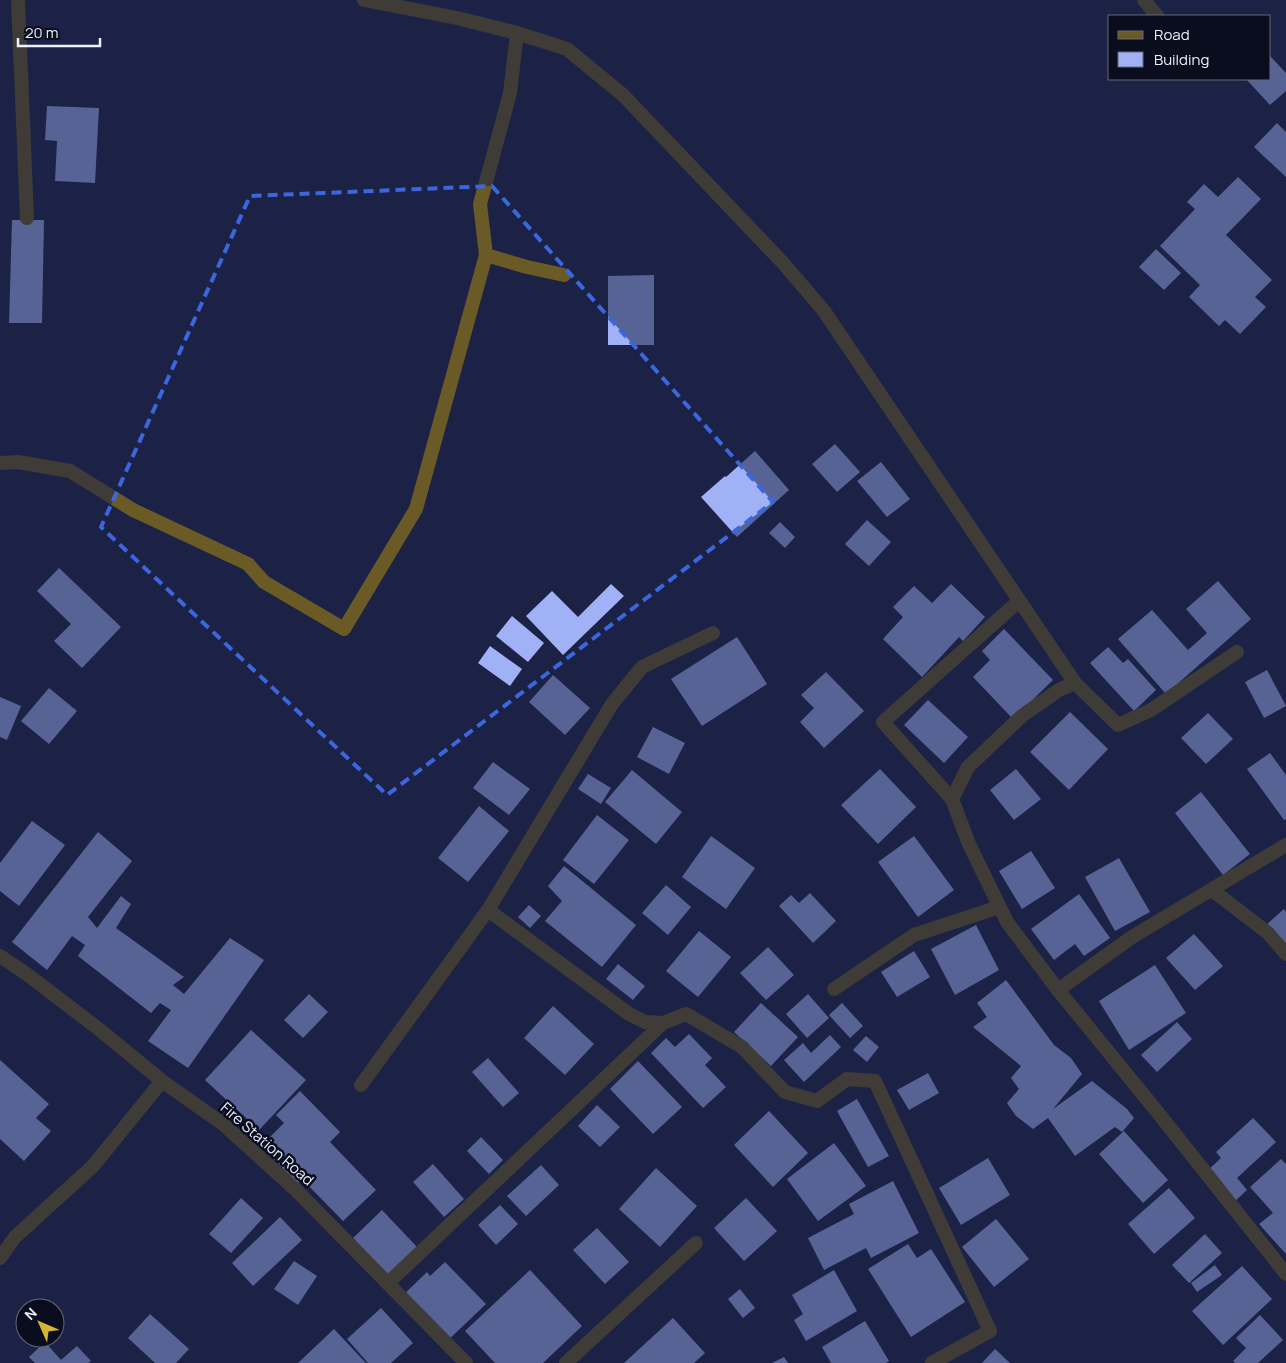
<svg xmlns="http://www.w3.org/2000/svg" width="1286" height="1363" viewBox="0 0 1286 1363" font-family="Manrope,sans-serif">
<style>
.building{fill:#a1b1f5}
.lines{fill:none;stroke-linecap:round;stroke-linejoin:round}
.minor{stroke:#6a5b26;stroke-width:14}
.marked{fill:none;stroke:#3c66de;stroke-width:4;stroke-dasharray:10 6;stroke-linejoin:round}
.labels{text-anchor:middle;stroke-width:5;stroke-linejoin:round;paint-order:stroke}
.street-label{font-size:15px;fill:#edf1ff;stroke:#0a0d1d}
</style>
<rect width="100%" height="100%" fill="#1c2245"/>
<g class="building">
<path d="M1270 56 1286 73V91L1270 105 1246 79H1270Z"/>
<path d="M47 106 99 108 95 183 55 181 57 141 45 140Z"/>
<path d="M1277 123 1286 132V177L1254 147Z"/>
<path d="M1238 177 1261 199 1226 235 1272 280 1255 297 1266 307 1240 334 1225 320 1219 326 1189 297 1200 285 1160 246 1195 209 1187 202 1204 184 1218 197Z"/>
<path d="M12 220H44L42 323H9Z"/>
<path d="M1156 249 1181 273 1164 290 1139 267Z"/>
<path d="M654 275V345H608V276Z"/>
<path d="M835 444 860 472 837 492 812 464Z"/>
<path d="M755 451 789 490 737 537 701 497 725 476 726 477Z"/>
<path d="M881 462 910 499 887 517 857 481Z"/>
<path d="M867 520 891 542 869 566 845 544Z"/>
<path d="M780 522 795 537 785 548 769 533Z"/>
<path d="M59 568 121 627 82 668 54 641 71 624 37 591Z"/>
<path d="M1218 581 1251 619 1166 694 1118 639 1152 610 1188 650 1207 633 1186 609Z"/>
<path d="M611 584 624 596 563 655 526 616 552 591 578 617Z"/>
<path d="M951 584 985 617 963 641 959 637 922 677 883 639 903 617 893 607 914 586 932 603Z"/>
<path d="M512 616 544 643 528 662 496 636Z"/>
<path d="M1004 629 1053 680 1013 719 973 677 990 660 982 651Z"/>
<path d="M737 637 767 684 702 726 671 679Z"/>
<path d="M490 646 522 669 510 686 478 663Z"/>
<path d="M1108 647 1123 663 1128 659 1156 690 1134 711 1090 663Z"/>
<path d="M1267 670 1286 706 1264 718 1245 682Z"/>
<path d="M826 672 864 711 824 748 800 722 814 708 801 695Z"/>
<path d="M553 675 590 708 565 735 529 702Z"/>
<path d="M49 688 77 711 49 744 21 721Z"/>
<path d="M0 697 21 706 7 740 0 737Z"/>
<path d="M928 700 968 737 944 763 904 725Z"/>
<path d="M1070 712 1108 749 1069 790 1030 752Z"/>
<path d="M1208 713 1233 739 1206 764 1181 738Z"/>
<path d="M653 727 685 743 669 774 637 757Z"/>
<path d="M1270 753 1286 775V819L1284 820 1247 769Z"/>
<path d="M493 762 530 789 509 815 473 788Z"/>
<path d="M880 769 916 807 878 844 841 805Z"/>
<path d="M1016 769 1041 799 1014 820 990 790Z"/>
<path d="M632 770 682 812 656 844 605 802Z"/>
<path d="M588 774 611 788 601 804 578 789Z"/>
<path d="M1201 792 1250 854 1223 875 1175 813Z"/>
<path d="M479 806 509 831 468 882 438 858Z"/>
<path d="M597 815 629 840 594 884 563 860Z"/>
<path d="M32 821 65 845 19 906 0 891V863Z"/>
<path d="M98 832 132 861 88 917 97 928 121 896 131 904 116 928 184 977 173 985 184 994 230 938 264 960 188 1068 148 1041 171 1010 160 1003 151 1013 78 956 85 945 72 936 47 970 12 942Z"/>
<path d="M711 836 755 868 726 909 682 877Z"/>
<path d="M914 836 954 890 918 917 878 862Z"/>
<path d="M1031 851 1055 888 1022 909 999 871Z"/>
<path d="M1119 858 1150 912 1115 931 1085 877Z"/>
<path d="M564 866 636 925 602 967 545 921 562 901 548 886Z"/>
<path d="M666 885 691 907 668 935 642 913Z"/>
<path d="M810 893 836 921 813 943 779 906 791 895 799 903Z"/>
<path d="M1079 894 1110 938 1084 956 1075 944 1054 960 1031 929Z"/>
<path d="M529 905 541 916 530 928 518 917Z"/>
<path d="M1284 909 1286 912V945L1264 927Z"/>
<path d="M976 925 999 970 955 995 931 949Z"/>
<path d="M699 931 731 957 698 997 666 971Z"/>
<path d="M1194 934 1223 966 1195 990 1166 958Z"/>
<path d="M768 947 794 975 766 1000 740 973Z"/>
<path d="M914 951 930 977 897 997 881 972Z"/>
<path d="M618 964 645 986 633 1000 606 979Z"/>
<path d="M1155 965 1186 1013 1129 1050 1099 1001Z"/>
<path d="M1006 980 1054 1045 1071 1058 1082 1074 1053 1109 1092 1081 1127 1109 1134 1118 1122 1132 1115 1127 1075 1156 1048 1118 1033 1129 1016 1116 1007 1103 1019 1089 1011 1078 1021 1066 973 1027 987 1017 977 1003Z"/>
<path d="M309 994 328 1012 303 1038 284 1020Z"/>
<path d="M808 994 829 1018 807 1038 786 1014Z"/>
<path d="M761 1003 798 1037 771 1066 734 1032Z"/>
<path d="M842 1003 863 1026 850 1038 829 1015Z"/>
<path d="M553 1006 594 1044 565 1075 524 1038Z"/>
<path d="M1177 1022 1192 1039 1157 1072 1141 1055Z"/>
<path d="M251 1030 306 1080 259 1130 205 1080Z"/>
<path d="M689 1034 712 1058 705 1065 726 1087 703 1108 651 1053 666 1038 675 1047Z"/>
<path d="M830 1035 841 1047 804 1082 784 1060 803 1043 811 1053Z"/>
<path d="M866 1036 879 1047 867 1062 853 1050Z"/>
<path d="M488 1058 519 1093 503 1107 472 1072Z"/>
<path d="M0 1060 49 1104 36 1118 51 1131 24 1161 0 1139Z"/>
<path d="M638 1061 682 1107 653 1134 610 1089Z"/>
<path d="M928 1073 939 1093 909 1110 897 1090Z"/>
<path d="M300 1091 340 1132 330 1142 376 1190 343 1221 302 1179 298 1184 261 1146 284 1123 276 1115Z"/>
<path d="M857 1099 889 1156 868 1167 837 1111Z"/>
<path d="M597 1105 620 1127 600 1147 578 1126Z"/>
<path d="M769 1111 808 1153 773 1187 734 1145Z"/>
<path d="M1253 1118 1276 1142 1237 1178 1247 1190 1233 1203 1205 1173 1221 1158 1216 1152Z"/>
<path d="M1124 1131 1168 1180 1143 1203 1099 1154Z"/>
<path d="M481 1137 503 1160 489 1174 467 1151Z"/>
<path d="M834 1143 866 1186 818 1221 787 1179Z"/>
<path d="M988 1158 1010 1195 961 1225 939 1188Z"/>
<path d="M1281 1159 1286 1164V1254L1259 1224 1273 1213 1250 1187Z"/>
<path d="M433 1164 464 1199 444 1217 413 1182Z"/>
<path d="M541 1165 559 1185 526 1216 507 1196Z"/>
<path d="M656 1168 697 1206 660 1247 619 1209Z"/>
<path d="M893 1181 919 1233 871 1258 866 1248 824 1270 808 1238 854 1214 849 1204Z"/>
<path d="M1169 1188 1195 1218 1154 1254 1128 1224Z"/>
<path d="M241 1198 263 1218 231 1253 209 1234Z"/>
<path d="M746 1198 777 1231 744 1261 714 1228Z"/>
<path d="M500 1205 518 1224 496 1245 478 1225Z"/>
<path d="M382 1210 418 1248 389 1276 353 1238Z"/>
<path d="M280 1217 302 1240 253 1286 232 1263Z"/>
<path d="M996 1219 1029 1259 994 1287 962 1247Z"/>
<path d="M597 1228 629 1262 605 1284 573 1250Z"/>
<path d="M1205 1234 1222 1253 1189 1283 1172 1265Z"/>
<path d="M908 1244 917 1258 931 1249 965 1302 911 1337 868 1269Z"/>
<path d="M294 1261 317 1276 298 1305 274 1289Z"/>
<path d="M445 1262 486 1304 442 1346 398 1300 427 1272 430 1276Z"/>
<path d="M1215 1265 1222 1275 1197 1292 1191 1283Z"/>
<path d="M1242 1266 1272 1299 1223 1345 1192 1311Z"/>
<path d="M530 1270 582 1326 543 1363H495L465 1331Z"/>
<path d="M834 1270 857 1311 806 1341 794 1320 803 1314 792 1295Z"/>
<path d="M740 1289 755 1308 743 1318 728 1299Z"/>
<path d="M381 1308 413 1343 391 1363H368L347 1339Z"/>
<path d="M150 1314 189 1349 176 1363H155L128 1338Z"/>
<path d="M1260 1315 1283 1340 1258 1363H1235L1233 1361 1246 1348 1236 1338Z"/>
<path d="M673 1318 705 1353 694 1363H624Z"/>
<path d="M865 1321 889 1361 886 1363H831L822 1347Z"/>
<path d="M334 1329 366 1363H298Z"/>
<path d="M45 1342 61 1360 77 1346 91 1361 88 1363H35L29 1357Z"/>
<path d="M995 1349 1010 1363H982Z"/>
<path d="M784 1357 788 1363H772Z"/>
</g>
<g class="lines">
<g class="minor">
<path d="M18 0 27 218"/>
<path d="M364 0 457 18 517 33 567 49 623 95 784 264 824 311 1075 683"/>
<path d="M1144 0 1157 16"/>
<path d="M517 33 510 93 480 204 486 255 527 267 564 275"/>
<path d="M0 463 18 462 70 471 133 510 248 564 264 582 344 629 416 509 486 255"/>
<path d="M1237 652 1151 710 1118 725 1075 683 1059 690 1023 715 968 767 952 799 969 844 1007 922 1058 990 1159 1114 1286 1274"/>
<path d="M952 799 883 722 1019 601"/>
<path d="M1212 890 1268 933 1286 954"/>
<path d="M488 910 629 1014 645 1022 663 1023"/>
<path d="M0 956 28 975 100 1030 162 1081 223 1124 297 1191 466 1363"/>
<path d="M834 989 914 935 999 907"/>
<path d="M1058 990 1132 937 1286 845"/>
<path d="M361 1085 488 910 612 704 642 667 713 633"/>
<path d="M0 1258 15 1237 93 1166 162 1081"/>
<path d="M388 1283 663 1023 686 1014 742 1047 785 1092 817 1101 847 1079 875 1081 990 1331 932 1363"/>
<path d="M566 1363 696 1243"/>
</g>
</g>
<path d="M0 0H1286V1363H0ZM492 186 773 502 387 795 101 527 250 196Z" fill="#1c2245" fill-opacity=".55" fill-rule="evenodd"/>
<path class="marked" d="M492 186 773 502 387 795 101 527 250 196Z"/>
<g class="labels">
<g class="street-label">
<text transform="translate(267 1144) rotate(41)" y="5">Fire Station Road</text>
</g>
</g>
<rect x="1108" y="15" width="162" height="65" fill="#0a0d1d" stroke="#656877"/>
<rect x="1118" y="31" width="25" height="8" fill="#6a5b26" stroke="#656877"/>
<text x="1154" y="40" font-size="15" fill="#edf1ff">Road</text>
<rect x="1118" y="52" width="25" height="15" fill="#a1b1f5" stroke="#656877"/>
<text x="1154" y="65" font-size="15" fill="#edf1ff">Building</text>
<g transform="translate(40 1323) rotate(315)"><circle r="24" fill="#0a0d1d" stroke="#656877"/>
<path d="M0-4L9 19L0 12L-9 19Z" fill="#d7b434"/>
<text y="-8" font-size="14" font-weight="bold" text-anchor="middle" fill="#edf1ff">N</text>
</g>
<path d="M18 38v8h82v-8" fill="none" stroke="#edf1ff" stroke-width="2.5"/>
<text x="25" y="38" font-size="15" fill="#edf1ff" stroke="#0a0d1d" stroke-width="4" paint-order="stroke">20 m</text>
</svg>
